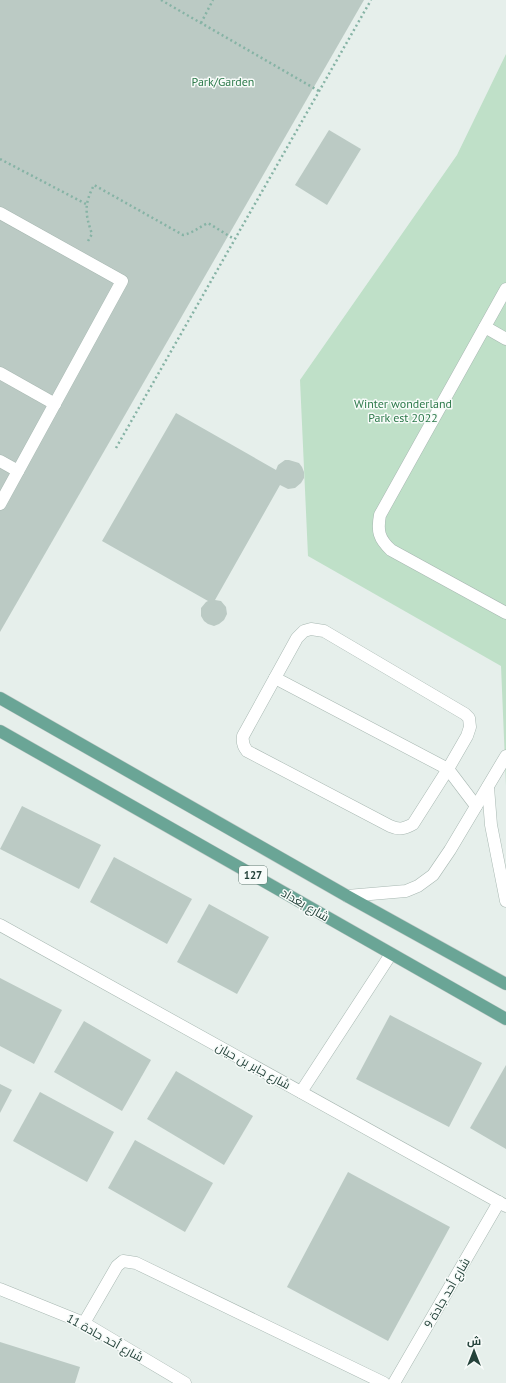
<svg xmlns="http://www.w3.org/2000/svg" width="506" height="1383" viewBox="0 0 506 1383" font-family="'PT Sans',Cairo,sans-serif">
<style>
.green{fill:#bfe0c8}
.building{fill:#bbcac4}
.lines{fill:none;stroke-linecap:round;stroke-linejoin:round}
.lane-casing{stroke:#a8b8b2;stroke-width:13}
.street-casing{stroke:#a8b8b2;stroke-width:13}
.primary-casing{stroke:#c2cac8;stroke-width:13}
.path{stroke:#86b3a5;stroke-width:2.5;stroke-dasharray:2 3;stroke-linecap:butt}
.lane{stroke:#fff;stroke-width:12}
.street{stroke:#fff;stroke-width:12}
.primary{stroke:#6aa596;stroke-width:12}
.labels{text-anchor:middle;stroke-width:3;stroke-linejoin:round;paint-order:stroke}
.shield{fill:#f7fbf9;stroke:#637a73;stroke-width:1}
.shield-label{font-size:11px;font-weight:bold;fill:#24423a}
.park-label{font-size:12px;fill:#2d7a4b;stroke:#f7fbf9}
.street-label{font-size:12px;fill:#24423a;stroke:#f7fbf9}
</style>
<rect width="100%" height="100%" fill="#e6efeb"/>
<path class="green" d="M506 54V786L501 666 308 556 300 380 457 155Z"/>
<g class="building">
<path d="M0 0H364L0 632Z"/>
<path d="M329 130 361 149 327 205 295 185Z"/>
<path d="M176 413 276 470 278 465 285 460H289L299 463 302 467 304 472V478L301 483 295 488 288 489 280 485 215 600 221 601 226 607 227 614 224 620 219 624 214 626 208 624 204 621 201 616V608L206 602 208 601 102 541Z"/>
<path d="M22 806 101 845 79 889 0 849Z"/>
<path d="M114 857 192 899 167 944 90 902Z"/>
<path d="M209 904 269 937 237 994 177 962Z"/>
<path d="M0 978 62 1010 34 1064 0 1046Z"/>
<path d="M390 1015 482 1063 449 1127 356 1079Z"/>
<path d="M84 1021 151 1060 122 1111 54 1072Z"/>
<path d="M506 1065V1149L470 1128Z"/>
<path d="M176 1071 253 1116 224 1165 147 1119Z"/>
<path d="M0 1084 12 1090 0 1113Z"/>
<path d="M40 1092 114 1132 87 1182 13 1141Z"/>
<path d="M135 1140 213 1183 185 1232 108 1188Z"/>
<path d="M348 1172 450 1227 388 1341 287 1287Z"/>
<path d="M0 1342 80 1367 75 1383H0Z"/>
</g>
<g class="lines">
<defs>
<g id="lane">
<path d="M0 213 122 281 0 504"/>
<path d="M506 289 380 515C377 531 379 539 391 550L506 613"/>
<path d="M485 327 506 339"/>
<path d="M0 373 55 404"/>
<path d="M0 461 18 471"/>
<path d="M311 629 324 631 465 714 469 718 470 727 467 736 448 769 413 824C404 829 399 830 390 826L247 751C243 746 242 742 243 736L297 638 304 631Z"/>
<path d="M275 678 448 769 476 806"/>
<path d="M488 787 491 825 506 901"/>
<path d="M347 896 406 891 418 886 433 875 450 850 506 756"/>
<path d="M301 1092 391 954"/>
<path d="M84 1323 117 1266 123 1261 136 1263 384 1383"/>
</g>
<g id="street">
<path d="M0 925 506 1206"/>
<path d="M0 1289 84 1323 185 1383"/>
<path d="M394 1383 499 1202"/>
</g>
<g id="primary">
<path d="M0 698 347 896 506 984"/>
<path d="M0 731 506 1019"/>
</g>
</defs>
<use href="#lane" class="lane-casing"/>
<use href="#street" class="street-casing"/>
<use href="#primary" class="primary-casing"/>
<g class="path">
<path d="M161 0 319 91"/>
<path d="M201 23 213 0"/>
<path d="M0 159 86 204"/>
<path d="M88 241 92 234C85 214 84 204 94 185L183 235C193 233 199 227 208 223L234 239"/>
<path d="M116 448 371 0"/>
</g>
<use href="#lane" class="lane"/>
<use href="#street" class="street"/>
<use href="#primary" class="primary"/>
</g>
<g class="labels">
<rect class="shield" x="239" y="866" width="28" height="18" rx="3"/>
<g class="shield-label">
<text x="253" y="879">127</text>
</g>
<g class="park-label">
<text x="223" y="86">Park/Garden</text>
<text x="403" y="408">Winter wonderland<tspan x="403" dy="14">Park est 2022</tspan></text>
</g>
<g class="street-label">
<text transform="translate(305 905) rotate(30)" y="4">شارع بغداد</text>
<text transform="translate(253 1066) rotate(29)" y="4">شارع جابر بن حيان</text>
<text transform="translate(447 1293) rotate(-60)" y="4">شارع أحد جادة 9</text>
<text transform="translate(105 1338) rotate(29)" y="4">شارع أحد جادة 11</text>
</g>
</g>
<g transform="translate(474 1351)" stroke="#f7fbf9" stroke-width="3" paint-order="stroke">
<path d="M0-3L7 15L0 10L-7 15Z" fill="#24423a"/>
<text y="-6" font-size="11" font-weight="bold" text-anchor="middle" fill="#24423a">ش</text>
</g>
</svg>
